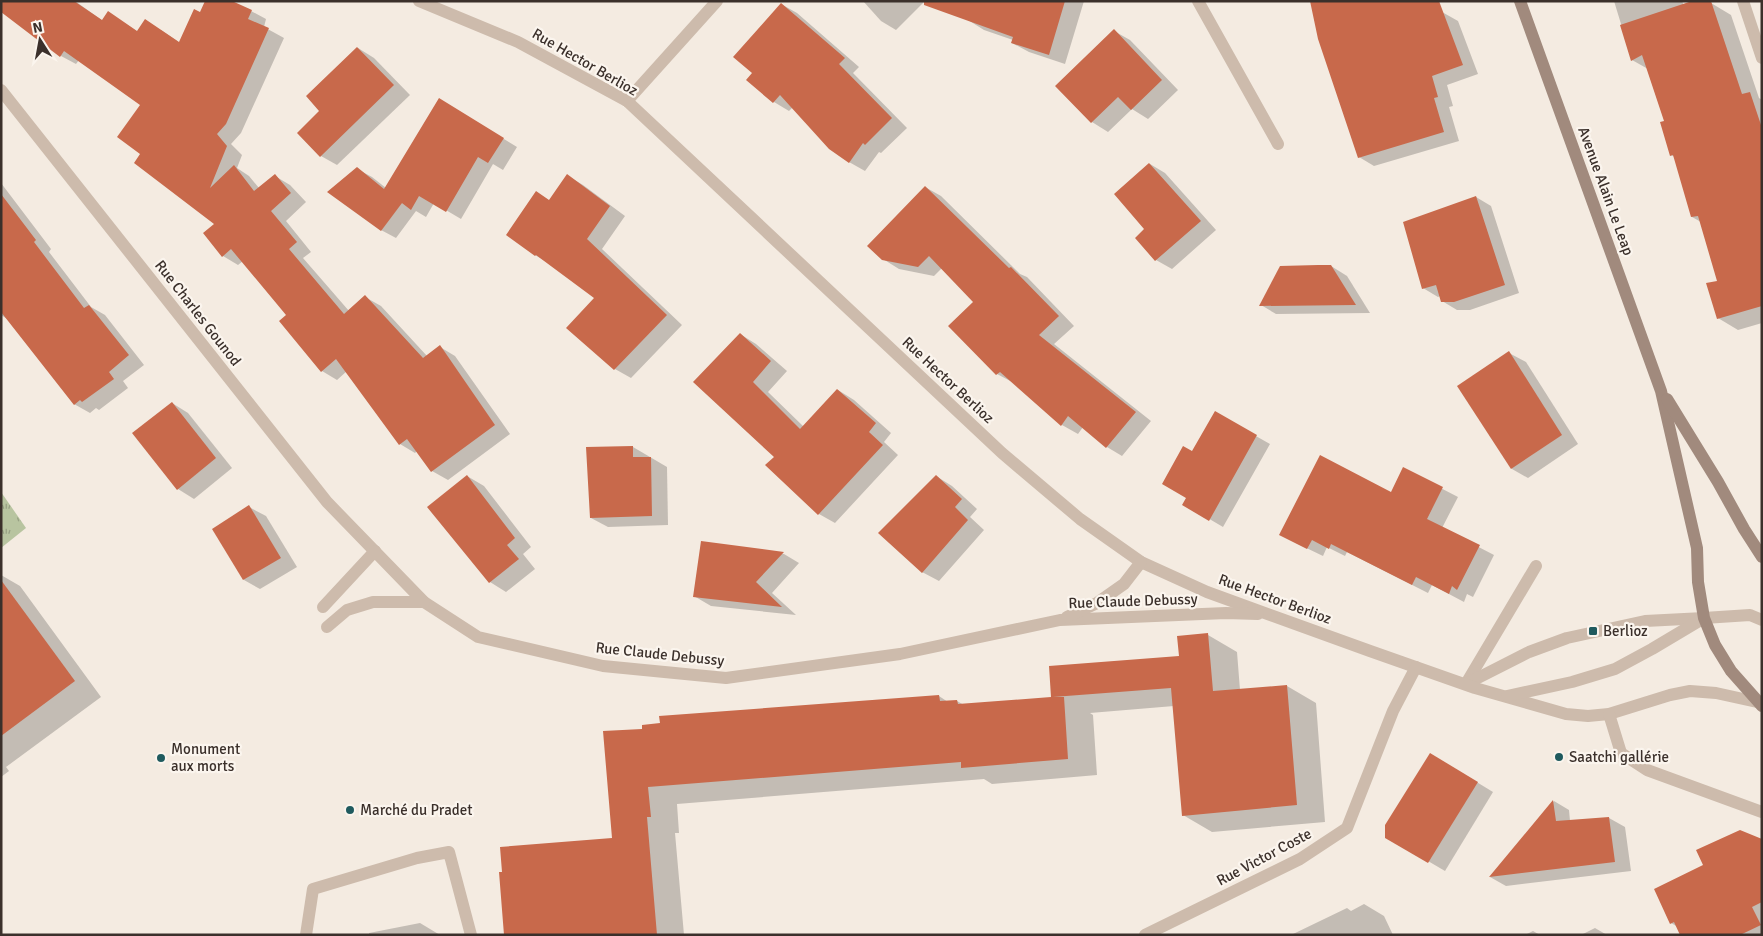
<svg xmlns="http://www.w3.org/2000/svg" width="1763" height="936" viewBox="0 0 1763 936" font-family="Signika,sans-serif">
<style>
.park{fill:url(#park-tufts)}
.shadow{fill:#0003}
.building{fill:#c8694b}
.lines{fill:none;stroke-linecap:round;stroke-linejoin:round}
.lane{stroke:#cdbbac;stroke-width:12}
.street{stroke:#cdbbac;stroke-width:12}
.secondary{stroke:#a18a7d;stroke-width:12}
.poi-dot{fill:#1f5a5e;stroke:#fbf5ee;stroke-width:2}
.labels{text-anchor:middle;stroke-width:4.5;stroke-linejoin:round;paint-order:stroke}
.street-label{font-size:15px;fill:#3b302b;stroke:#fbf5ee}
.poi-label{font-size:15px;fill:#3b302b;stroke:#fbf5ee;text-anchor:start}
</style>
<defs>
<pattern id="park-tufts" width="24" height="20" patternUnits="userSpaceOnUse" patternTransform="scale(1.25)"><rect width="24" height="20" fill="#b8c4a0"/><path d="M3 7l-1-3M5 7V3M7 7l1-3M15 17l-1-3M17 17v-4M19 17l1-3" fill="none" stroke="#97a083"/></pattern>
</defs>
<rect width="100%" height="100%" fill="#f4ebe1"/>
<path class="park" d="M1 492 26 528 1 548Z"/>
<g class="shadow">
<path d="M8 1H75L103 21 123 22 138 32 161 30 180 43 201 14 251 11 266 19 264 27 284 38 241 133 231 144 242 155 237 168 249 176 259 188 275 176 290 185 306 202 286 221 311 252 303 258 349 311 365 297 381 306 427 356 440 347 455 356 510 434 448 480 432 471 417 451 415 453 400 444 347 371 337 380 322 371 288 315 243 261 238 265 223 256 216 224 142 154V105L79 60 76 64 61 56Z"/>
<path d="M863 1H925L896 30 881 21Z"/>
<path d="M974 1H1084L1065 64 1029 52 1012 43 1013 40 984 30 968 20Z"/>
<path d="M1614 1H1682L1684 6 1711 3 1731 15 1759 98 1762 100V323L1738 330 1718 318 1719 282 1701 222 1692 217 1675 157 1671 155 1666 122 1648 69 1632 60Z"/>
<path d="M781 4 797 13 859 67 853 73 907 128 881 153 879 152 865 171 849 162 793 107 789 111 774 102 748 80 754 72Z"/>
<path d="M1442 12 1458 21 1478 74 1447 85 1453 106 1449 107 1459 141 1374 166 1359 157Z"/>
<path d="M1114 31 1130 40 1178 90 1148 119 1132 109 1108 132 1092 122Z"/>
<path d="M358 48 374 58 410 95 337 165 321 156V111Z"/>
<path d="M454 108 517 147 503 170 493 164 461 219 434 203 426 217 416 211 396 238 381 230 357 169 372 177 386 188Z"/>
<path d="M1150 164 1165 173 1216 230 1172 269 1156 260 1137 238 1146 230Z"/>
<path d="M568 176 583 185 625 216 602 249 682 325 631 378 615 369 596 298 550 264 535 255 537 193 550 201Z"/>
<path d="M1 183 51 249 49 252 91 307 105 315 144 365 123 381 128 388 99 410 96 408 90 413 74 404 9 320 1 315Z"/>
<path d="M925 187 941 196 1020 274 1027 277 1074 326 1054 344 1151 421 1122 456 1107 447 1083 427 1078 434 1062 425 1014 383 997 374 950 326 975 303 942 268 934 276 899 269 883 259Z"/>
<path d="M1476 197 1491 206 1519 293 1470 310H1457L1442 301 1440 296 1438 297 1423 288Z"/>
<path d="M1331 266 1347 276 1370 313 1276 314 1261 305Z"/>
<path d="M740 334 756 344 787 371 768 392 804 427 838 390 854 400 891 433 884 442 898 455 835 523 819 514 767 465 775 457 695 382Z"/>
<path d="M1509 353 1526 362 1578 444 1528 478 1512 469Z"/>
<path d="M172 403 188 413 232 468 194 499 178 489Z"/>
<path d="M1215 413 1270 444 1223 527 1184 504 1187 497 1192 453Z"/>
<path d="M633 447 667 467 668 525 608 527 591 518Z"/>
<path d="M1404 469 1458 497 1442 528 1494 555 1473 597 1467 594 1464 602 1432 585 1428 593 1347 552 1345 556 1327 547 1323 556 1296 543 1392 493Z"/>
<path d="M467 476 484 486 531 547 523 554 535 569 506 592 490 582Z"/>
<path d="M936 476 952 486 977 509 970 517 984 530 939 581 922 572Z"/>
<path d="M249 507 266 516 297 567 260 589 244 580Z"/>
<path d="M702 542 784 554 799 563 772 593 796 615 711 606 694 596Z"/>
<path d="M1 575 20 586 101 697 6 767 9 771 1 777Z"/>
<path d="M1208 635 1237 652 1240 690 1287 686 1316 703 1325 822 1212 832 1183 815 1174 706 1090 713 1093 715 1097 775 992 784 984 779 677 804 679 833H675L684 935H506L614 839 643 730 939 696 948 702 957 701 964 705 1053 699 1051 667 1180 657Z"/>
<path d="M1447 764 1493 792 1445 871 1387 837Z"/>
<path d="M1554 801 1569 810 1570 821 1609 818 1625 827 1631 871 1506 886 1490 877Z"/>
<path d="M1762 840V935H1681L1678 927 1671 923 1705 866Z"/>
<path d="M1364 904 1384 916 1393 935H1291L1347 908 1351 911Z"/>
<path d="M420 923 440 935H369V933Z"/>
<path d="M1595 928 1607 935H1581Z"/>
<path d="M1533 931 1540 935H1525Z"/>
</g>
<g class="building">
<path d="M1 1H74L102 20 108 11 137 31 145 19 179 42 194 9 200 12 205 1H232L252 10 248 19 269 28 226 124 217 134 227 146 210 188 234 165 254 191 275 174 291 193 271 211 297 242 289 249 344 314 365 295 423 358 440 345 495 425 431 472 407 439 399 445 336 359 321 372 279 321 286 315 231 249 222 257 203 233 214 224 134 163 140 154 117 137 140 105 64 51 60 57 1 12Z"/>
<path d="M924 1H1065L1049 55 1011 43 1013 37 924 5Z"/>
<path d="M1310 1H1439L1463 65 1432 76 1438 97 1434 98 1444 132 1358 158 1318 39Z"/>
<path d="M1692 1H1711L1742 94 1750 92 1762 128V306L1717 319 1706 283 1717 281 1698 216 1691 217 1673 155 1670 156 1660 122 1664 121 1642 55 1631 61 1620 25Z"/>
<path d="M781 3 845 58 839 64 892 118 865 145 863 143 849 163 829 149 780 95 773 103 746 80 752 73 733 57Z"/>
<path d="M1114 29 1162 80 1131 110 1118 97 1091 123 1055 86Z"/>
<path d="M357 47 394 85 320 157 297 133 319 111 306 96Z"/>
<path d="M439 98 504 138 488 163 478 157 446 212 419 196 411 210 389 193 402 203 381 231 327 192 357 167 384 189Z"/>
<path d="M1149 163 1201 221 1155 261 1135 238 1144 229 1114 194Z"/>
<path d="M567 174 610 206 587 239 667 315 614 370 566 328 594 298 536 255 535 256 506 235 536 191 549 200Z"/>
<path d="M925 186 1009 268 1011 267 1059 316 1039 335 1136 412 1106 448 1068 416 1061 426 1000 372 996 375 948 326 973 302 929 256 918 267 882 260 867 246Z"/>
<path d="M1 194 36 240 34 242 84 308 89 305 129 355 109 372 114 379 82 402 80 400 74 405 1 312Z"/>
<path d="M1476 196 1505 285 1454 302H1441L1436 285 1422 289 1403 222Z"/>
<path d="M1318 265H1331L1356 305 1259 306 1280 266Z"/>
<path d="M740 333 771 361 753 382 800 429 837 389 876 423 869 432 883 445 818 515 765 465 774 457 693 382Z"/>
<path d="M1509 351 1562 435 1511 469 1457 386Z"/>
<path d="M172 402 216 458 177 490 132 433Z"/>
<path d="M1215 411 1257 435 1209 521 1182 505 1186 498 1162 484 1183 446 1192 451Z"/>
<path d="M633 446V457H651L652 516 590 518 586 447Z"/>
<path d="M1320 455 1391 492 1403 467 1443 487 1427 519 1480 545 1457 590 1452 586 1449 594 1416 577 1412 585 1331 544 1329 549 1312 540 1307 549 1279 535Z"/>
<path d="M467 475 515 538 507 545 519 559 489 583 427 507Z"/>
<path d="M936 475 962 499 955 507 968 520 922 573 878 533Z"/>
<path d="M249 505 281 558 243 580 212 529Z"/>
<path d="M701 541 784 552 756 582 782 607 693 597Z"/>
<path d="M1 580 75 681 1 736Z"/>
<path d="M1208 633 1213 691 1287 685 1297 805 1182 816 1171 688 1053 697H1064L1068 759 961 768V762L648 787 651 817H647L657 935H504L499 872H502L500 847 612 838 603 731 642 729V725L660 723 659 716 939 695 940 701 957 700 958 704 1051 697 1049 666 1179 656 1177 636Z"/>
<path d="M1430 753 1478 782 1428 863 1385 838V825Z"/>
<path d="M1553 800 1556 821 1609 817 1615 862 1489 877Z"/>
<path d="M1740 830 1762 839V902L1752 907 1761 925 1740 935H1680L1674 922 1670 924 1654 889 1703 865 1696 850Z"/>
</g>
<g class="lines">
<g class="lane">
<path d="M1467 682 1536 566"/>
<path d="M1466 684 1529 652 1567 638 1645 621 1704 618"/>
</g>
<g class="street">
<path d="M419 1 518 42 627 101 1002 453 1080 519 1141 562 1207 592 1370 651 1475 688 1566 714 1588 716 1609 714 1670 695 1690 691 1716 693 1757 702"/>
<path d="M1198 1 1278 144"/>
<path d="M1743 1 1762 58"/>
<path d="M1 90 327 502 424 602 478 637 603 666 726 678 900 654 1060 620 1226 613 1258 614"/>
<path d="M627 101 717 1"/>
<path d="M323 607 375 551"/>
<path d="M1067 617 1097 603 1124 584 1141 562"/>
<path d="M327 627 347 610 373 602H424"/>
<path d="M1507 696 1572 682 1615 669 1652 649 1704 618 1750 615 1762 620"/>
<path d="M1609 714 1621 753 1647 770 1762 812"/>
<path d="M306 935 313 889 417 858 449 852 471 935"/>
<path d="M1145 935 1300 859 1347 828 1393 711 1416 667"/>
</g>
<g class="secondary">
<path d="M1520 1 1661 391 1697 548 1698 582 1704 618 1715 645 1731 671 1762 706"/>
<path d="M1667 399 1718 482 1744 529 1762 557"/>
</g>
</g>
<g class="poi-dot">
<rect x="1588" y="626" width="10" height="10" rx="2.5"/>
<circle cx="1559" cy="757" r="5"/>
<circle cx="161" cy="758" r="5"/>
<circle cx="350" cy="810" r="5"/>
</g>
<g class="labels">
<g class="street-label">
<text transform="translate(585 62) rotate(30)" y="5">Rue Hector Berlioz</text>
<text transform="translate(1606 191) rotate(70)" y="5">Avenue Alain Le Leap</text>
<text transform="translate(198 313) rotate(52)" y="5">Rue Charles Gounod</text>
<text transform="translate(948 380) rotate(43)" y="5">Rue Hector Berlioz</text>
<text transform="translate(1275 599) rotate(20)" y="5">Rue Hector Berlioz</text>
<text transform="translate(1133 601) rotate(-2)" y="5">Rue Claude Debussy</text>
<text transform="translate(660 654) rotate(6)" y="5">Rue Claude Debussy</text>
<text transform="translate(1264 857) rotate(-28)" y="5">Rue Victor Coste</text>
</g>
<g class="poi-label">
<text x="1603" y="636">Berlioz</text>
<text x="171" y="754">Monument<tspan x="171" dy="17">aux morts</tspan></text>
<text x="1569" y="762">Saatchi gallérie</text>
<text x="360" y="815">Marché du Pradet</text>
</g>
</g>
<rect width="1763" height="936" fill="none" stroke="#3b302b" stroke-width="5"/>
<g transform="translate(40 40) rotate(349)" stroke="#fbf5ee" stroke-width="4" paint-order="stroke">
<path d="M0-4L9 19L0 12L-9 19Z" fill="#3b302b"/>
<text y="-8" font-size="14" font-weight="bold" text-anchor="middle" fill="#3b302b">N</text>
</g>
</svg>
